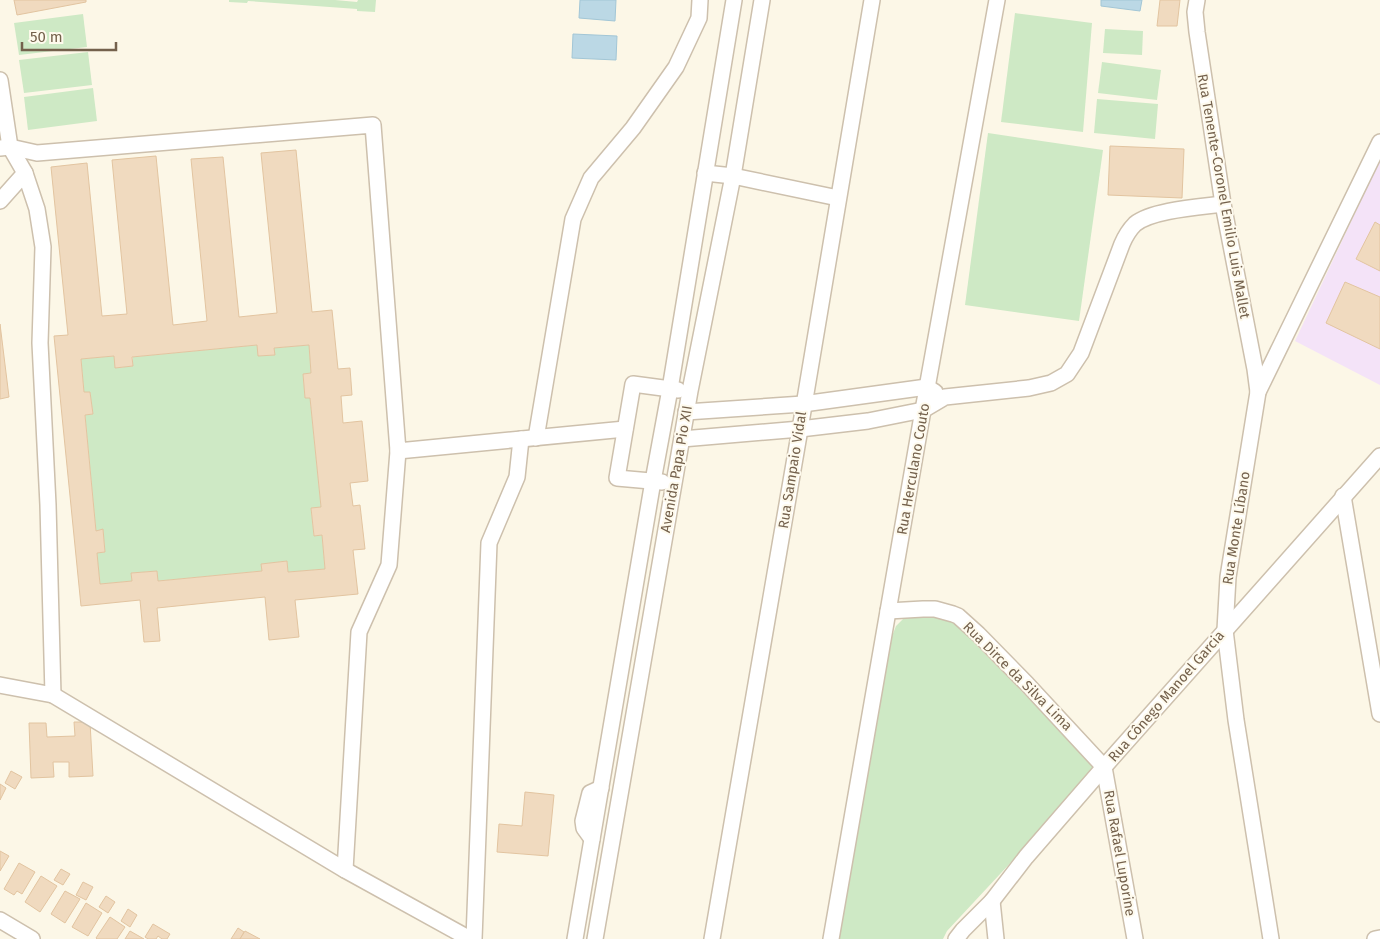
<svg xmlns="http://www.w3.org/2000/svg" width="1380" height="939" viewBox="0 0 1380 939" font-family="'Fira Sans',sans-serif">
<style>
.education{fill:#f4e3f8}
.green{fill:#cee9c5}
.water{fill:#bbd8e5;stroke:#a2c6d6}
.building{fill:#f0dabf;stroke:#e2c4a0;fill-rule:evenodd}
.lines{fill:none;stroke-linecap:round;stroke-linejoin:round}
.minor-casing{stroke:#cdc0ad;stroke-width:18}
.minor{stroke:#fff;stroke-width:15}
.labels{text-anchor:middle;stroke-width:4;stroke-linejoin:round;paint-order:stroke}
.street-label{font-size:14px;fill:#74614c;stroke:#fefaed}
</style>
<rect width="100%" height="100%" fill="#fcf7e7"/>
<path class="education" d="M1380 160V385L1295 341Z"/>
<g class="green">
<path d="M229 0H335L357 2 358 0H376L375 12 357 11V9L248 1 247 3 229 2Z"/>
<path d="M1015 13 1092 23 1083 132 1001 122Z"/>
<path d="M83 14 87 47 19 55 14 23Z"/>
<path d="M1105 29 1143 31 1142 55 1103 53Z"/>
<path d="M88 52 92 85 24 93 19 60Z"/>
<path d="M1102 62 1161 70 1157 100 1098 93Z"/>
<path d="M93 88 97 121 28 130 24 97Z"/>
<path d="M1097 99 1158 104 1155 139 1094 133Z"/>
<path d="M988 133 1103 150 1079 321 965 305Z"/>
<path d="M257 345 259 356 274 355V348L309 345 311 373 303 375 305 398H310L321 507 311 509 314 536 322 535 325 569 288 572 287 561 262 564V571L158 581 157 571 131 573 132 581 100 584 97 553 105 552 103 529 96 531 85 415 93 414 90 392H84L81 359 114 356 116 368 133 366V357Z"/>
<path d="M946 614 1098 769 947 931 943 939H836L889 644 896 626 906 616Z"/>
</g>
<g class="water">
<path d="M580 0H616L615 21 579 18Z"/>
<path d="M1101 0H1142L1140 11 1101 6Z"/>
<path d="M573 34 617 36 616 60 572 58Z"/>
</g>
<g class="building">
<path d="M14 0H86V2L17 15Z"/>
<path d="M1160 0H1180L1177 26H1157Z"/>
<path d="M1110 146 1184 149 1182 198 1108 195Z"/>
<path d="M296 150 312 312 332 310 338 369 350 368 352 395 341 396 343 423 362 421 368 481 350 483 353 506 360 505 365 549 353 550 358 594 295 600 299 637 269 640 265 597 157 608 160 641 144 642 140 600 81 606 54 336 68 335 51 167 87 163 102 316 127 314 112 160 156 156 173 325 207 321 191 159 223 157 239 317 277 313 261 153ZM257 345 258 356 275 355 274 348 309 345 311 373 303 374 305 398H310L321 507 311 508 314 536 322 535 325 569 288 572 287 561 261 564 262 571 158 581 157 571 131 573 132 581 100 584 97 553 105 552 103 529 96 531 85 415 93 414 90 392H84L81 359 114 356 115 368 133 366 132 357Z"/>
<path d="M1375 222 1380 225V271L1356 259Z"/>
<path d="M1345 282 1380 297V349L1326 323Z"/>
<path d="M0 324 9 397 0 399Z"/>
<path d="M74 722H90L93 776 69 777V762H53L54 777 31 778 29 723H46L47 737 75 736Z"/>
<path d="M11 771 22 777 15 789 5 783Z"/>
<path d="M0 784 6 788 0 800Z"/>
<path d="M525 792 554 795 548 856 497 852 499 824 522 826Z"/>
<path d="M0 851 9 856 0 871Z"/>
<path d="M19 863 35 872 22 894 17 891 14 895 4 889Z"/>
<path d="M61 869 70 874 63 885 54 880Z"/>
<path d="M41 876 57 886 40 912 25 902Z"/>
<path d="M83 882 93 887 86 900 76 895Z"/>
<path d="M65 891 80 899 65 923 51 914Z"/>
<path d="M106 896 115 902 108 913 99 907Z"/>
<path d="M86 903 102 913 88 936 72 927Z"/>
<path d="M128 909 137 915 130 927 121 921Z"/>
<path d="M110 917 125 927 117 939H97L96 938Z"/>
<path d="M153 924 170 934 167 939H162L158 936 156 939H148L145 937Z"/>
<path d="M238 928 244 932 240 939H231Z"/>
<path d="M130 931 144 939H125Z"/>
<path d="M245 931 260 939H240Z"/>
</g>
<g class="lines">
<defs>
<g id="minor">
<path d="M1197 0 1195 12 1197 32 1223 204 1255 369 1258 392"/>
<path d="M0 80 10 147 25 173 37 209 43 247 40 343 48 505 53 695 0 685"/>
<path d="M0 148 10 147 37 153 373 125 398 451 625 429"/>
<path d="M705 173 733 176 838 198"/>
<path d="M0 201 25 173"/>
<path d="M686 412 803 404 927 387 935 392"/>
<path d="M536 438 573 219 591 178 633 128 676 67 699 18 700 0"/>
<path d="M682 439 800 429 868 421 923 410 945 397 1029 388 1051 383 1067 374 1081 353 1122 244C1125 237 1129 230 1135 224 1152 210 1200 207 1223 204"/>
<path d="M662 482 617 478 633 384 678 390"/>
<path d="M1343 496 1380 714"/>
<path d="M888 611 923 609H935L953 614 958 616 978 634 1027 684 1104 767 1135 939"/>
<path d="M53 695 345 870 470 939"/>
<path d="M592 839 584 828 583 821 590 793 601 788"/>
<path d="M345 870 359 632 389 565 398 451"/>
<path d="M992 901 996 939"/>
<path d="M0 920 32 939"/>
<path d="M474 939 489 543 517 477 521 439"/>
<path d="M575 939 653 481 670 389 734 0"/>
<path d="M595 939 690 391 733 176 762 0"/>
<path d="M712 939 800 429 872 0"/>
<path d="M831 939 923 410 997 0"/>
<path d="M956 939 963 930 992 901 1026 857 1104 767 1380 456"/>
<path d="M1271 939 1236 720 1225 630 1228 577 1258 392 1380 142"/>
<path d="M1375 939 1380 938"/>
</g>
</defs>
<use href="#minor" class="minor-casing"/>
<use href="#minor" class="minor"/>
</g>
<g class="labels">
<g class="street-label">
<text transform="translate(1224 196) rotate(80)" y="5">Rua Tenente-Coronel Emilio Luis Mallet</text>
<text transform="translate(676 469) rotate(-80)" y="5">Avenida Papa Pio XII</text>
<text transform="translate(913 469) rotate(-80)" y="5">Rua Herculano Couto</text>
<text transform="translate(792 470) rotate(-81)" y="5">Rua Sampaio Vidal</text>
<text transform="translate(1236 528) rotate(-81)" y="5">Rua Monte Líbano</text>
<text transform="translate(1018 676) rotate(45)" y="5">Rua Dirce da Silva Lima</text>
<text transform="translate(1166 696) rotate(-49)" y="5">Rua Cônego Manoel Garcia</text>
<text transform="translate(1120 853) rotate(80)" y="5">Rua Rafael Luporine</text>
</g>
</g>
<path d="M22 42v8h94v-8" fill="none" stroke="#74614c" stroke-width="2.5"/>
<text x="30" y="42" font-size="15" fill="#74614c" stroke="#fefaed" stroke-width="4" paint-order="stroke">50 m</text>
</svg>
